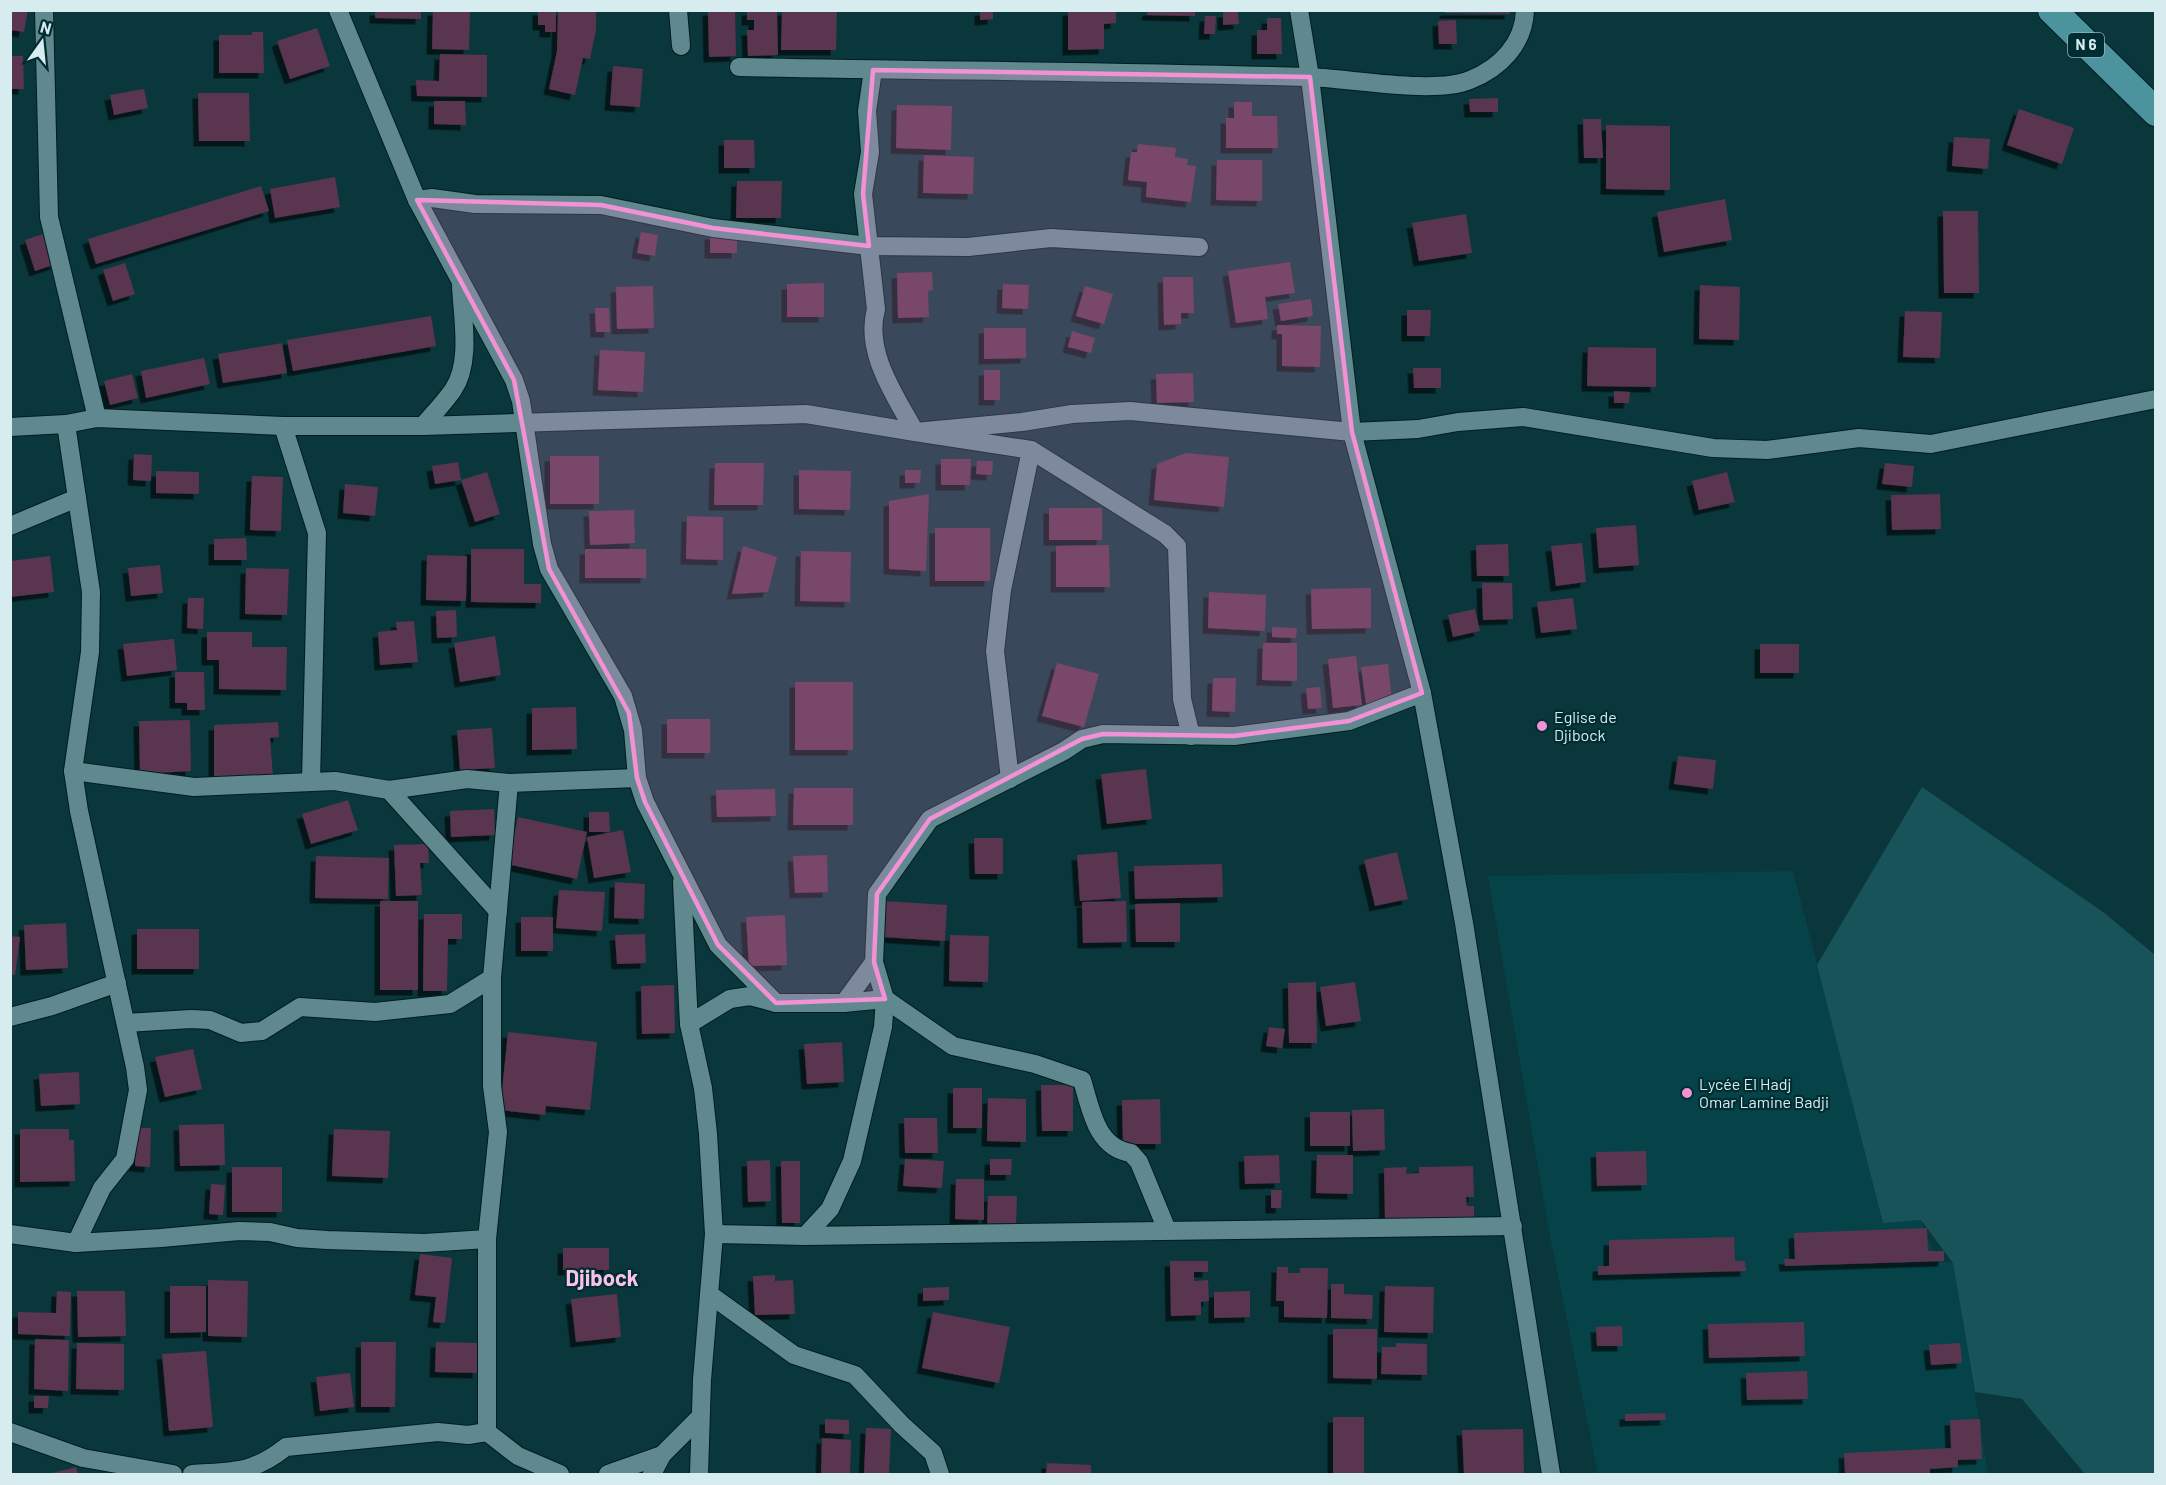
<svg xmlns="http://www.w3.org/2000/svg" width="2166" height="1485" viewBox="0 0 2166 1485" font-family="Barlow,sans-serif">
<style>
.built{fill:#054349}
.green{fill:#19535a}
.building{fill:#5a344f;filter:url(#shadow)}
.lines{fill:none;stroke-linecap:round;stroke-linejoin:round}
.minor-casing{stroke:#001d21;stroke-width:20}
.primary-casing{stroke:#001d21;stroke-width:30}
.minor{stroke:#5f898f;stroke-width:18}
.primary{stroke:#4b949d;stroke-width:28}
.marked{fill:#f391d5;fill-opacity:0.2;stroke:#f391d5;stroke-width:4.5;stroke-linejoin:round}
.poi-dot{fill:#f391d5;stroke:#002d32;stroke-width:2}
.labels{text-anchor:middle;stroke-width:4.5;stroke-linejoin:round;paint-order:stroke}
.shield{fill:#002d32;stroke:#96b3b6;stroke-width:1.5}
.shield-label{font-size:15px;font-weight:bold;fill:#d6ecef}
.poi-label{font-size:16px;fill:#d6ecef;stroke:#002d32;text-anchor:start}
.district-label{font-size:22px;font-weight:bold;fill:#fac2e7;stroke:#002d32}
</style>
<defs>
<filter id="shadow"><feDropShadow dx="-5.5" dy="5.5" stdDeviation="0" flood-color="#0009"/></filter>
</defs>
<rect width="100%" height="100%" fill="#0a373c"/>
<path class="built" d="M1793 871 1883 1222 1921 1220 1937 1261 1953 1263 1988 1474H1598L1550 1236 1488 876Z"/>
<path class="green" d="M1922 787 2103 912 2155 955V1474H2085L2022 1399 1975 1392 1953 1263 1921 1220 1883 1223 1817 965Z"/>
<g class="building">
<path d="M10 10H28L24 32 10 30Z"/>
<path d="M375 10H421V19L375 18Z"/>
<path d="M433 10 470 12 469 50 432 49Z"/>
<path d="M538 10H556V32H545V25H538Z"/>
<path d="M558 10H596V30L590 59 583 58 575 95 549 89 557 51Z"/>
<path d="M708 10H735L736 56 709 57Z"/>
<path d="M747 10H777L778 55 748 56 747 30H754V20H747Z"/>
<path d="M782 10H837L836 50H781Z"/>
<path d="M980 10H993V19L980 20Z"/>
<path d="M1068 10 1116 11V23L1104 24V49L1068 50Z"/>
<path d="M1148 10H1195V16L1147 15Z"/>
<path d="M1445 10H1510V14L1445 13Z"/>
<path d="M1223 12H1238L1239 24 1223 25Z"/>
<path d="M1205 16H1216L1215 34H1204Z"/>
<path d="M1267 18H1281L1282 54H1257V30H1267Z"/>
<path d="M1456 20 1457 44H1439L1438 21Z"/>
<path d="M317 28 330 66 290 79 277 41Z"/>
<path d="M252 32H263L264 73H219V35H252Z"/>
<path d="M440 54 487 55V97L417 96 416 80 439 81Z"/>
<path d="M10 56H23L24 89H10Z"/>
<path d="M613 66 643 69 640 107 610 105Z"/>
<path d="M144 89 148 108 114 115 110 95Z"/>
<path d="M198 93H249L250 141H199Z"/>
<path d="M1498 98V112H1470L1469 99Z"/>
<path d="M434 101H465L466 125 434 124Z"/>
<path d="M1234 102H1252V116H1277L1278 148H1226V118H1234Z"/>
<path d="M897 105 952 106 951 150 896 148Z"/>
<path d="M2019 109 2074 128 2062 164 2007 145Z"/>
<path d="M1583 119H1601L1603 158H1584Z"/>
<path d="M1606 125 1670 126V190L1606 189Z"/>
<path d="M1954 137 1990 139 1988 169 1952 166Z"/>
<path d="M724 140H754L755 168H724Z"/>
<path d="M1138 144 1176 148 1175 157 1188 159 1187 165 1196 166 1191 202 1146 197 1147 182 1128 180 1131 152H1137Z"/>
<path d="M924 155 974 157 973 194 923 193Z"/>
<path d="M1217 160H1262V201L1216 200Z"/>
<path d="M335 177 340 207 275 218 270 189Z"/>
<path d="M737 181H782L781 218H736Z"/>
<path d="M261 186 269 211 96 264 88 239Z"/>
<path d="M1725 199 1732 240 1664 252 1657 212Z"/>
<path d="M1943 211H1978L1979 293H1944Z"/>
<path d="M1466 214 1472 253 1419 261 1412 223Z"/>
<path d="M641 232 658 235 655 256 637 253Z"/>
<path d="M46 233 56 264 35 271 25 240Z"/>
<rect x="710" y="234" width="27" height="19"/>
<path d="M1290 262 1295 293 1265 297 1268 319 1236 323 1228 271Z"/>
<path d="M125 263 135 294 113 301 103 270Z"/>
<path d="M932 272 933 290 928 291 929 317 898 318 897 273Z"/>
<path d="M1163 277H1193L1194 313H1181V324L1164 325Z"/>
<path d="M824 283V317H787V284Z"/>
<path d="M1003 284 1029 285 1028 309 1002 308Z"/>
<path d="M1700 285 1740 287 1739 340 1699 339Z"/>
<path d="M653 286 654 328 617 329 616 287Z"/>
<path d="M1085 286 1113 294 1104 324 1076 316Z"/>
<path d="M1311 299 1313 316 1281 321 1278 304Z"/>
<path d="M595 308H609L610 332H596Z"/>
<path d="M1407 310H1431L1430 336H1407Z"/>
<path d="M1905 311 1942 312 1940 358 1903 357Z"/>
<path d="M431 316 436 346 293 371 287 340Z"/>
<path d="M1277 325 1321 326 1320 367 1282 366V334H1277Z"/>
<path d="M984 328H1026V358L984 359Z"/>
<path d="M1072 331 1095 338 1091 353 1068 347Z"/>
<path d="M282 343 287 373 223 383 218 354Z"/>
<path d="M1588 347 1656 348V387L1587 386Z"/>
<path d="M600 350 645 352 643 392 598 390Z"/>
<path d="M204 358 210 384 146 398 141 371Z"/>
<path d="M1413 368H1441V388H1414Z"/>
<rect x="984" y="370" width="16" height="30"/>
<path d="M1193 373 1194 402 1157 403 1156 374Z"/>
<path d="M132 374 138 398 110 405 104 381Z"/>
<path d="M1614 391 1630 392 1629 403H1614Z"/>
<path d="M1186 453 1229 457 1224 507 1154 500 1157 464Z"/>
<path d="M134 454 152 455 151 481 133 480Z"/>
<rect x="550" y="456" width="49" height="48"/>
<path d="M941 459H971L970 485H941Z"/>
<path d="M977 461H993L992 475 976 474Z"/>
<path d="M458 462 461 480 487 472 500 514 475 522 461 480 435 484 432 466Z"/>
<path d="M715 463H764L763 505H714Z"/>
<path d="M1885 463 1914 466 1912 487 1882 484Z"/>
<path d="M799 470 851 471 850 510 799 509Z"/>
<path d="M905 470H921L920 483H905Z"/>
<path d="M156 471 199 472V494L156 493Z"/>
<path d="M1727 472 1735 502 1699 510 1692 481Z"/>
<path d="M252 476 283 477 281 531 250 530Z"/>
<path d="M345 484 378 487 375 516 343 513Z"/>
<path d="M929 494 926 571 889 569V501Z"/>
<path d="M1940 494 1941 529 1892 530 1891 495Z"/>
<rect x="1049" y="508" width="53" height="32"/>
<path d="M634 510 635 543 590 545 589 511Z"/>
<path d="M687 516 723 517V560L686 559Z"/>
<path d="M1636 525 1639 565 1599 568 1596 528Z"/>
<rect x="935" y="528" width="55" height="53"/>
<path d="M246 538 247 560H214V539Z"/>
<path d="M1582 543 1586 582 1556 586 1551 546Z"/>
<path d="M1508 544 1509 576H1477L1476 545Z"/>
<path d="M1109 545 1110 587H1056V546Z"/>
<path d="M743 546 777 557 768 592 732 594Z"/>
<path d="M471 549H524V584H541V603L471 602Z"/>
<rect x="585" y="549" width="61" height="29"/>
<path d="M801 551 851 552 850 602 800 601Z"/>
<path d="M427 555 467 556 466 601 426 600Z"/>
<path d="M50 556 54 592 10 597V561Z"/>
<path d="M160 565 163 593 131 596 128 568Z"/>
<path d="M246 568 289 569 287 615 245 614Z"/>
<path d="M1482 583H1512L1513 619 1483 620Z"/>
<path d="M1371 588V628L1312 629 1311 589Z"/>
<path d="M1209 592 1266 595 1265 631 1208 628Z"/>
<path d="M188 598H204L203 629 187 628Z"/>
<path d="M1573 598 1577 629 1541 633 1537 602Z"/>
<path d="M1475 609 1480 631 1453 637 1448 615Z"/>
<path d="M456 610 457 637 437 638 436 611Z"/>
<path d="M414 621 418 662 380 665 378 632 397 630 396 622Z"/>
<path d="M1272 627 1297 628 1296 638 1272 637Z"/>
<path d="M207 632H252V647H287L286 690 219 689V660H207Z"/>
<path d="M495 636 501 675 460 682 454 643Z"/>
<path d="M174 639 177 670 127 676 123 644Z"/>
<path d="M1263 643H1297V681L1262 680Z"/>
<rect x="1760" y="644" width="39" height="29"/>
<path d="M1356 656 1362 705 1333 708 1328 659Z"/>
<path d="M1057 663 1099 674 1084 727 1042 716Z"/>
<path d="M1388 664 1392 701 1366 704 1361 667Z"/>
<path d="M175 672H204L205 710H187V703H175Z"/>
<path d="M1213 678H1236L1235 712 1212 711Z"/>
<rect x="795" y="682" width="58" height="68"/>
<path d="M1320 687 1322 708 1308 709 1306 688Z"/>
<path d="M576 707 577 749 532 750V708Z"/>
<rect x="667" y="719" width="43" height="34"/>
<path d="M190 720 191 771 140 774 139 721Z"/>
<path d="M278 722 279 737 270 738 273 776 214 778V725Z"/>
<path d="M492 728 495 768 460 770 457 730Z"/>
<path d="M1678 756 1716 760 1713 789 1674 784Z"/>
<path d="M1146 769 1152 819 1107 824 1101 774Z"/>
<path d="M794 788H853V825H793Z"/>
<path d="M775 789 776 816 717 817 716 790Z"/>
<path d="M348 800 358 830 311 844 302 814Z"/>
<path d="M494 809 495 835 451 837 450 811Z"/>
<path d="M589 812H609L610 832H589Z"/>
<path d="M518 817 587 832 577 879 507 864Z"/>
<path d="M623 830 631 872 594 878 587 837Z"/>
<path d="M974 838H1003V874H975Z"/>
<path d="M428 844 429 863H420L422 895 396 896 394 845Z"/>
<path d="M1117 852 1121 898 1080 901 1077 855Z"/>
<path d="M1397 852 1408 899 1375 906 1364 860Z"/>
<path d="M827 855 828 892 795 893 793 856Z"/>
<path d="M316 856 389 858 388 899 315 898Z"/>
<path d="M1222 864 1223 897 1135 899 1134 866Z"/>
<path d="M615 882 645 884 644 919 614 918Z"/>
<path d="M559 890 605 892 602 931 556 928Z"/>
<rect x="380" y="901" width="38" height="89"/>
<path d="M884 901 947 905 945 941 882 937Z"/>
<path d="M1126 901 1127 942 1083 943 1082 902Z"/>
<path d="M1180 903V942H1136L1135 904Z"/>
<path d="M424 914H462V939H448L447 991H423Z"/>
<path d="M785 915 787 965 749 966 746 917Z"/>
<rect x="521" y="917" width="32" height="34"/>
<path d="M66 923 68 968 26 970 24 925Z"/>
<rect x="137" y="929" width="62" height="40"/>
<path d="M645 934 646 963 617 964 615 935Z"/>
<path d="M950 935 989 936 988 982 949 981Z"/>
<path d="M10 936 20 937 15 975H10Z"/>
<path d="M1316 982 1317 1043H1289L1288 983Z"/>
<path d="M1355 982 1361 1021 1326 1026 1320 987Z"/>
<path d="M674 985 675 1033 642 1034 641 986Z"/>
<path d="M1269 1027 1285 1029 1282 1048 1266 1046Z"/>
<path d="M508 1032 597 1042 590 1110 546 1106 545 1115 500 1110Z"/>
<path d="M842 1042 844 1082 807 1084 804 1044Z"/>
<path d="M193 1049 202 1089 165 1097 155 1057Z"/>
<path d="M79 1072 80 1104 41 1106 39 1074Z"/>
<path d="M1041 1085H1073V1131H1042Z"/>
<rect x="953" y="1088" width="29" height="40"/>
<path d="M988 1098 1026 1099V1142L987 1141Z"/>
<path d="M1160 1099 1161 1144H1123L1122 1100Z"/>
<path d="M1384 1109 1385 1150 1353 1151 1352 1110Z"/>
<rect x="1310" y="1112" width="40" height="34"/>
<path d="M904 1118H937L938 1153H905Z"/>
<path d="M224 1124 225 1165 180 1166 179 1125Z"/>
<path d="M136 1128H151L150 1167 135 1166Z"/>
<path d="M20 1129H69V1140H74L75 1181 20 1182Z"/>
<path d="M334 1129 390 1131 388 1178 332 1176Z"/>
<path d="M1646 1151 1647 1185 1597 1186 1596 1152Z"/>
<path d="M1279 1155 1280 1183 1245 1184 1244 1156Z"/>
<path d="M1317 1155H1353V1194L1316 1193Z"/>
<path d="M905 1159 944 1161 942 1188 903 1186Z"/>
<path d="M990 1159H1012L1011 1175H990Z"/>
<path d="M770 1160 771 1201 748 1202 747 1161Z"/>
<path d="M781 1161H800V1223H782Z"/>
<path d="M1473 1166 1474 1197H1466L1467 1206H1474V1218L1385 1220 1384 1168 1407 1167 1406 1174 1419 1173V1167Z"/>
<rect x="232" y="1167" width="50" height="45"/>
<path d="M956 1179H984V1220L955 1219Z"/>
<path d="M211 1184 225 1185 223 1215 209 1214Z"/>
<path d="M1271 1190H1282L1281 1208H1271Z"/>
<path d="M988 1196H1017L1016 1226H987Z"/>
<path d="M1927 1228 1928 1251H1944V1261L1785 1266 1784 1259H1795L1794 1233Z"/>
<path d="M1734 1237 1735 1261H1745L1746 1271 1598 1275V1266H1609V1240Z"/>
<rect x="563" y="1248" width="46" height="22"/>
<path d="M420 1254 452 1258 445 1323 433 1322 436 1297 415 1295Z"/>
<path d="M1170 1261H1208V1272H1194V1281L1208 1280 1209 1301 1201 1302V1315L1171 1316Z"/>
<path d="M1277 1267H1288V1273H1300V1268H1328L1327 1318 1284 1317V1301H1276Z"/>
<path d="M775 1275V1281L793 1280 795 1314 755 1315 753 1276Z"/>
<path d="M208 1280 248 1281 247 1337 208 1336Z"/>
<path d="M1331 1284H1344V1294L1373 1295 1372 1319 1331 1318Z"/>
<path d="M170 1286H206V1332L170 1333Z"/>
<path d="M1385 1286 1434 1287 1433 1333 1384 1332Z"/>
<path d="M949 1287V1300L923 1301V1288Z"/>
<path d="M57 1291 71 1292 70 1336 18 1334V1312L56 1313Z"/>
<path d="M77 1291H125L126 1336 78 1337Z"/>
<path d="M1250 1291V1317L1214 1318V1292Z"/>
<path d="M617 1294 621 1337 576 1342 571 1299Z"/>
<path d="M933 1312 1010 1327 999 1383 922 1368Z"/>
<path d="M1804 1322 1805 1356 1709 1358 1708 1324Z"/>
<path d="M1622 1326 1623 1346H1597L1596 1327Z"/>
<path d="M1333 1329H1377V1379L1333 1378Z"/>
<path d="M35 1339 69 1340 68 1391 34 1389Z"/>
<path d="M361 1342H396L395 1407H361Z"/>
<path d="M436 1342 479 1343 478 1373 435 1372Z"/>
<path d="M77 1343 124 1344V1390L76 1389Z"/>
<path d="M1396 1343 1427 1344V1375L1381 1374 1382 1347H1396Z"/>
<path d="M1960 1343 1962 1363 1931 1365 1929 1345Z"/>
<path d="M206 1351 213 1427 169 1431 162 1354Z"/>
<path d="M1807 1371 1808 1399 1747 1400 1746 1373Z"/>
<path d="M350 1373 354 1407 320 1411 316 1377Z"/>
<path d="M34 1396H49L48 1408H34Z"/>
<path d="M1665 1413 1666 1420 1625 1421V1414Z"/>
<rect x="1333" y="1417" width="31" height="57"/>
<path d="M825 1419 849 1420V1434L825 1433Z"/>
<path d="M1980 1419 1982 1459 1958 1460V1467L1930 1469V1474H1845L1844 1453 1951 1448 1950 1420Z"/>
<path d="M866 1428 891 1429 889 1474H864Z"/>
<path d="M1523 1429 1524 1474H1464L1462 1430Z"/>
<path d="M822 1438 851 1440 850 1474H821Z"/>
<path d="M1047 1463 1091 1465V1474H1046Z"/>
<path d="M76 1467 78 1474H48Z"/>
</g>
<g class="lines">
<defs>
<g id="minor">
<path d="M44 10 49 217 97 418"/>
<path d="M338 10 417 200 514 380 521 401 542 544 549 569 623 696 633 730 637 778 645 802 718 945 776 1003"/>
<path d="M678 10 681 46"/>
<path d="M1299 10 1310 77 1352 432 1422 693 1464 923 1551 1474"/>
<path d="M739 67C928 71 1118 71 1307 77 1348 78 1435 95 1470 80 1500 68 1524 44 1525 10"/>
<path d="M873 70 867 111 870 152 863 194 876 309C864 352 895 395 915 432L1031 450 1165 534 1177 546 1182 699 1191 736"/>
<path d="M417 200 432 198 475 204 601 205 713 228 869 246 968 247 1051 238 1199 247"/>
<path d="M66 424 91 592 90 652 73 771 79 811 135 1067 138 1090 125 1159 102 1188 76 1243"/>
<path d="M283 426 317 533 311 781"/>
<path d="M423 426C433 414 444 403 453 390 472 362 462 316 461 285"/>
<path d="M10 427 66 424 97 418 283 426H423L806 414 915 432 1022 422 1072 414 1130 411 1352 432 1418 429 1458 422 1523 417 1713 448 1767 450 1859 438 1931 444 2156 399"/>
<path d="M10 526 77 498"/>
<path d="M73 771 194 787 335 781 389 790 467 779 509 783 637 778"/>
<path d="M1010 779 995 651 1002 590 1031 450"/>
<path d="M389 790 498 911"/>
<path d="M682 882 689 1024 703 1088 708 1134 714 1234 702 1380 699 1474"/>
<path d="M844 1003 885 999 953 1046 1035 1064 1082 1080C1091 1109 1096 1148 1131 1153L1139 1162 1167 1230"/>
<path d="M10 1017 52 1006 117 983"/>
<path d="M126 1023 191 1019 210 1020 241 1033 262 1031 300 1007 375 1012 450 1004 492 978"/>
<path d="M689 1024 730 999 750 996 776 1003H844L874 962"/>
<path d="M10 1234 76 1243 161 1238 239 1231 270 1232 297 1238 327 1240 424 1243 487 1239"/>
<path d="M714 1234 805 1236 1513 1226"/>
<path d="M805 1236 830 1209 852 1161 883 1027 885 999 874 962 877 894 930 819 1064 751 1082 739 1103 734 1234 736 1349 721 1422 693"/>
<path d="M709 1294 794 1355 855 1375 902 1425 933 1453 940 1474"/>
<path d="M10 1432 83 1458 173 1474"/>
<path d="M487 1432V1239L498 1132 492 1086V978L509 783"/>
<path d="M192 1474C233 1471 252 1474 286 1447L438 1432 468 1435 487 1432 518 1456 560 1474"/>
<path d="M608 1474 662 1455"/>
<path d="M652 1474 662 1455 700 1417"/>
</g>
<path id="primary" d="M2052 10 2156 112"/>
</defs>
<use href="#minor" class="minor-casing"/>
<use href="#primary" class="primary-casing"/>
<use href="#minor" class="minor"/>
<use href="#primary" class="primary"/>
</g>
<path class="marked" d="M873 70 1310 77 1352 432 1422 693 1349 721 1234 736 1103 734 1082 739 930 819 877 894 874 962 885 999 776 1003 718 945 645 802 637 778 629 713 549 569 514 380 417 200 601 205 713 228 869 246 863 194Z"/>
<g class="poi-dot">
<circle cx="1542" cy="726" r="6"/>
<circle cx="1687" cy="1093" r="6"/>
</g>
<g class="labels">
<rect class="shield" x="2068" y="33" width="36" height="24" rx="4.5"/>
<g class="shield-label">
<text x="2086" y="50">N 6</text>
</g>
<g class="poi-label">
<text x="1554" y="723">Eglise de<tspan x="1554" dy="18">Djibock</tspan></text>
<text x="1699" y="1090">Lycée El Hadj<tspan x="1699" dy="18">Omar Lamine Badji</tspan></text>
</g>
<g class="district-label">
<text x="602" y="1286">Djibock</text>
</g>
</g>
<rect width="2166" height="1485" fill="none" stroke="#d6ecef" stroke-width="24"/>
<g transform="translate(42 42) rotate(15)" stroke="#002d32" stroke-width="4.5" paint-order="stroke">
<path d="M0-4.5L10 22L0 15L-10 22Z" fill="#d6ecef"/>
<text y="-9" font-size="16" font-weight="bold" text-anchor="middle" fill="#d6ecef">N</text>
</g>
</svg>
